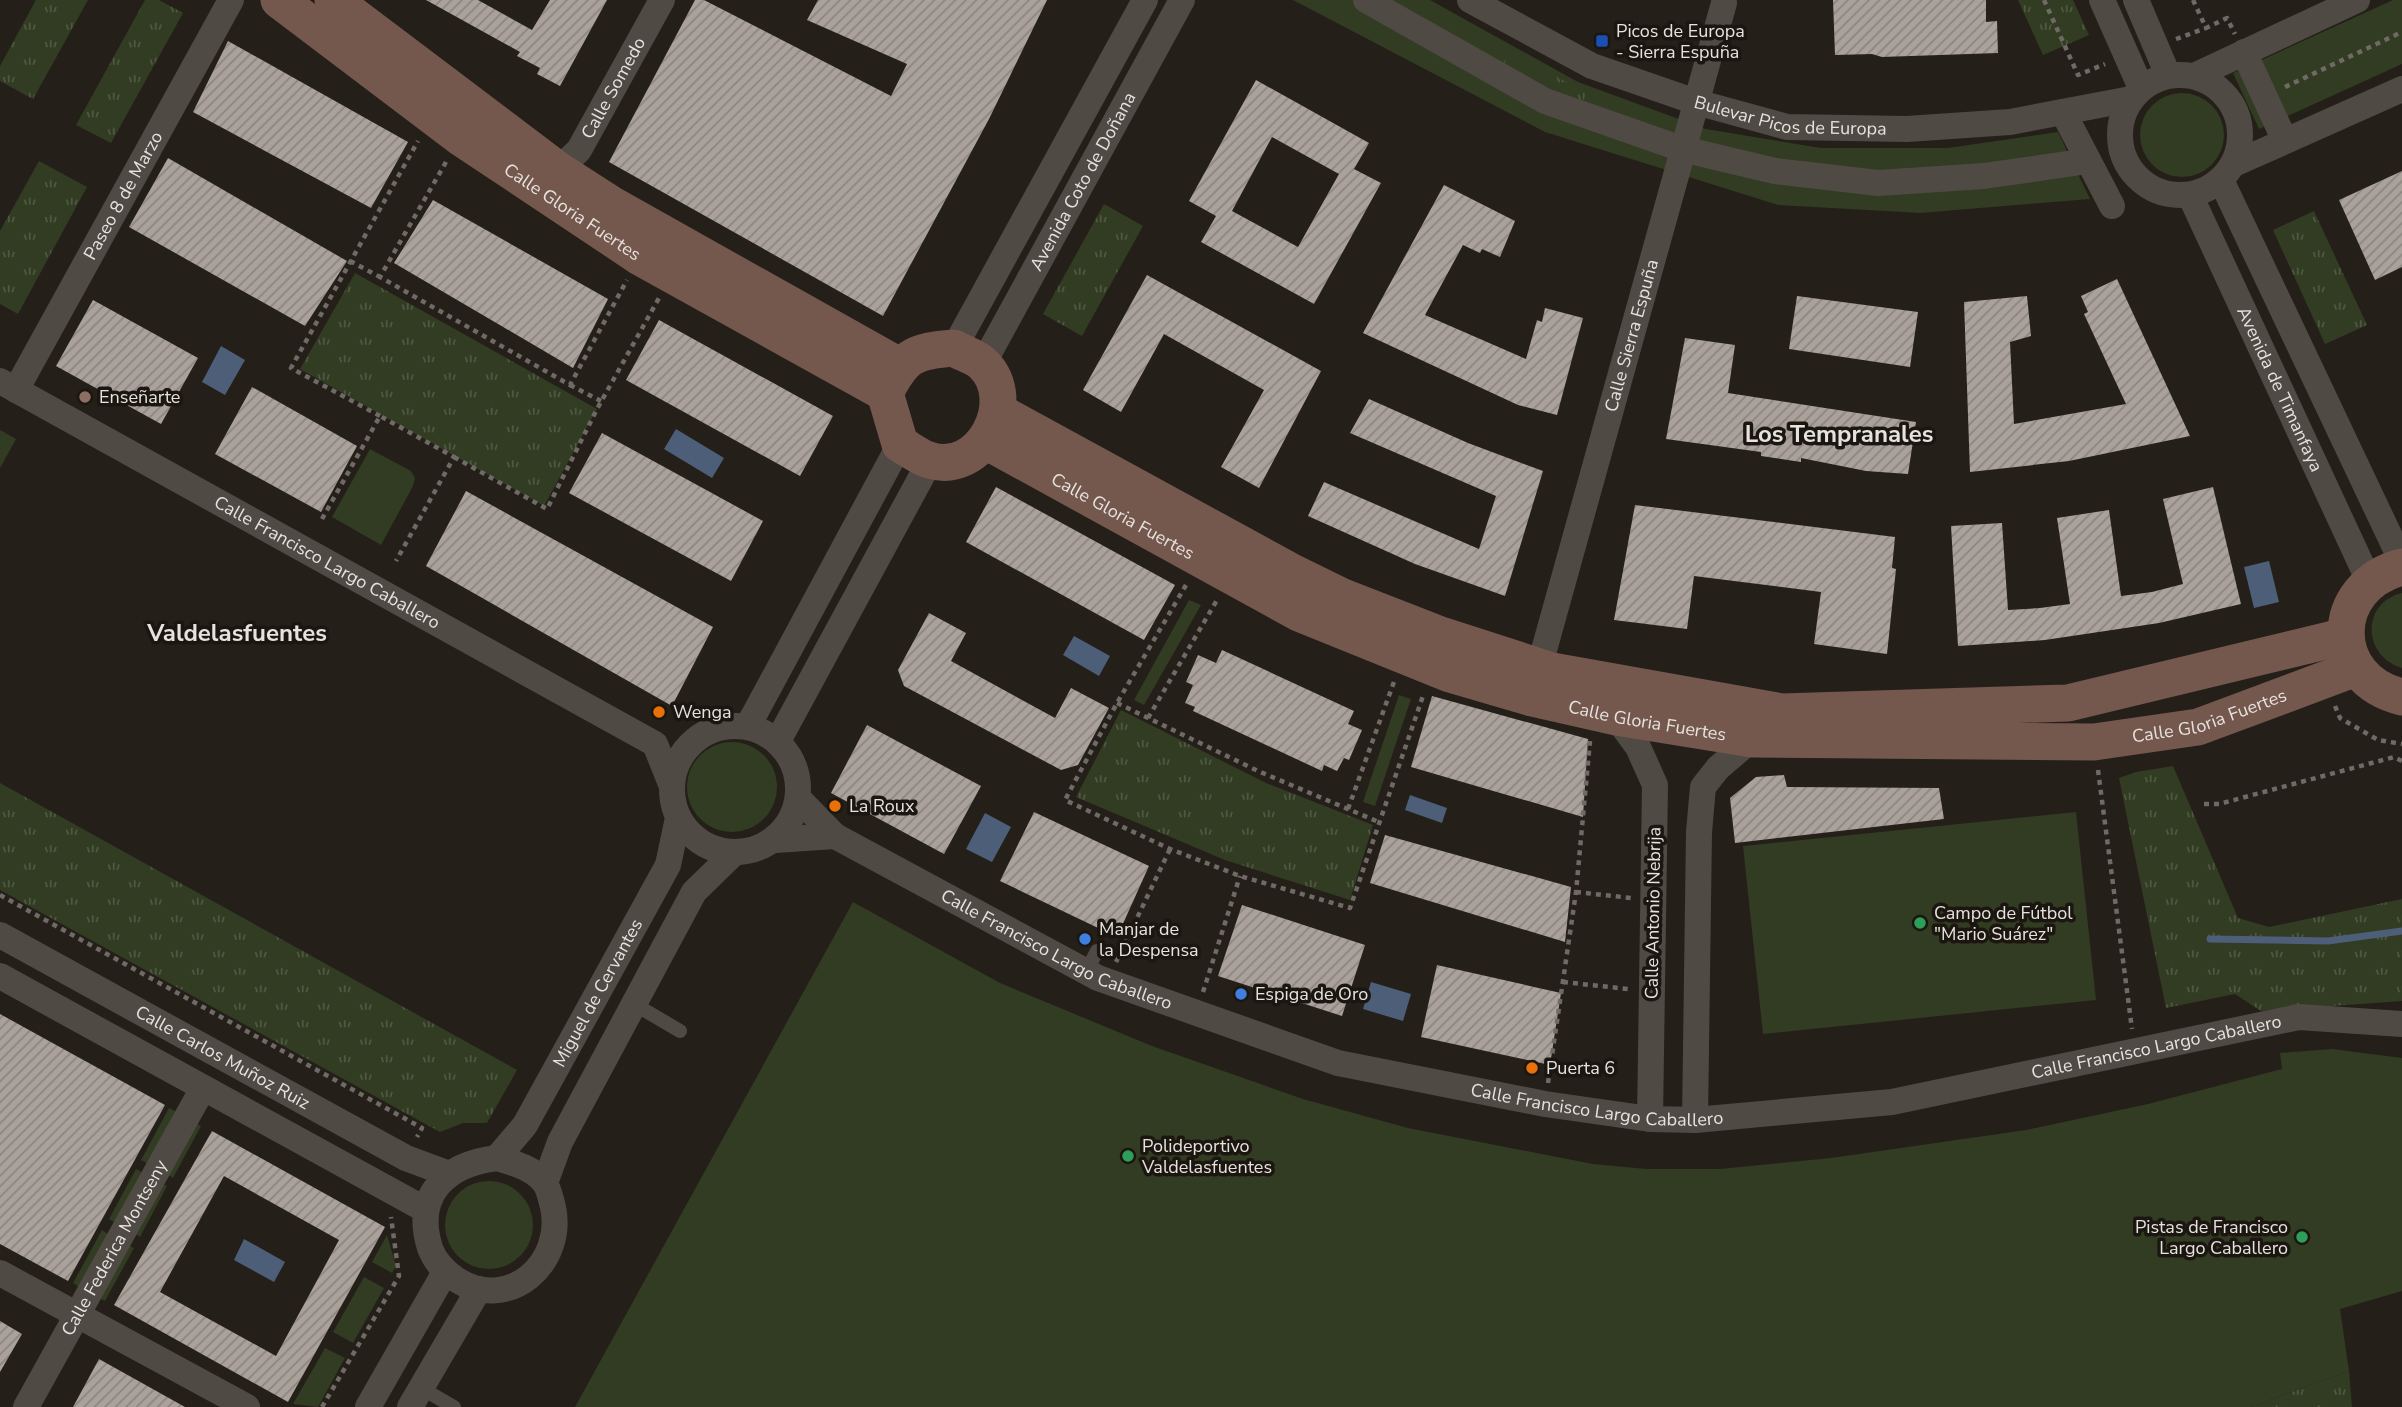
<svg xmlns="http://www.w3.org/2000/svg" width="2402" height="1407" viewBox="0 0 2402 1407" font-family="'Nunito Sans',sans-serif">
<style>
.green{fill:#313c22}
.park{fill:url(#park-tufts)}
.water{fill:#4d5f78}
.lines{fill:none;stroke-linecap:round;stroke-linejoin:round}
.stream{stroke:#4d5f78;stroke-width:7}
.building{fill:url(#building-hatch);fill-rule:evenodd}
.path{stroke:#6f6a65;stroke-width:4.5;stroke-dasharray:5 5;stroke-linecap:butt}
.lane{stroke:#504a44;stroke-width:14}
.street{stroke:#504a44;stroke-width:26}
.secondary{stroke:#74574d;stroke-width:37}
.transit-dot{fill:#1a4fb4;stroke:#1b1610;stroke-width:2.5}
.education-dot{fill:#8d6e63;stroke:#1b1610;stroke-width:2.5}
.food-dot{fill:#e8710a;stroke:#1b1610;stroke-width:2.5}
.leisure-dot{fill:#2e9e5b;stroke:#1b1610;stroke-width:2.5}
.shop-dot{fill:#3f7fe0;stroke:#1b1610;stroke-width:2.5}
.labels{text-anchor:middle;stroke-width:7;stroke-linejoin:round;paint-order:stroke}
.poi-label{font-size:18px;fill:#e6e2de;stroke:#1b1610;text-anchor:start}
.street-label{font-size:18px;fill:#e6e2de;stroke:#1b1610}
.district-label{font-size:24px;font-weight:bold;fill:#e6e2de;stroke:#1b1610}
</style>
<defs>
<pattern id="park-tufts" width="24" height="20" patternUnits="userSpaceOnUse" patternTransform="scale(1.75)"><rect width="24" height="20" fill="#313c22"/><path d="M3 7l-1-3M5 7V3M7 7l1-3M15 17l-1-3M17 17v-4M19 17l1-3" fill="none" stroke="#4f5842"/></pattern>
<pattern id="building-hatch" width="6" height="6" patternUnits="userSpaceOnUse" patternTransform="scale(1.75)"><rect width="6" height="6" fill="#a9a19a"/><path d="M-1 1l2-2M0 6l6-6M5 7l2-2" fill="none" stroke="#8b8580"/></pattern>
</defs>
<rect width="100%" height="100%" fill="#241f19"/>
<g class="green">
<path d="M1293 0H1430L1578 82 1706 129 1821 148H1948L2058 132 2090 199 1920 213 1778 205 1545 132Z"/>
<path d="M2393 0H2402V64L2259 129 2233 73Z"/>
<circle cx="2182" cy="135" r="42"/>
<path d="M370 449 411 471 415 478 413 486 381 545 332 517Z"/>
<path d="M2402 593V668C2363 657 2360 603 2402 593Z"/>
<path d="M1189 600 1201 605 1144 705 1134 700Z"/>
<path d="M1399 695 1411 699 1375 806 1363 802Z"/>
<circle cx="732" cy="787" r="45"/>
<path d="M2076 812 2096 1000 1763 1034 1743 846Z"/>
<path d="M853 902 1000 983 1152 1046 1303 1099 1408 1128 1593 1164 1647 1169H1720L1831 1158 2026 1130 2148 1104 2282 1069 2280 1053 2332 1049 2402 1058V1291L2340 1309 2349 1371 2250 1407H575Z"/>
<path d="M169 1108 179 1113 150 1165 141 1160Z"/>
<path d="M194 1122 201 1126 173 1178 165 1173Z"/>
<path d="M136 1169 145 1174 118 1224 109 1219Z"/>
<circle cx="489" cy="1225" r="44"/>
<path d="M160 1182 167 1186 140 1237 133 1232Z"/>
<path d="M102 1230 111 1236 82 1289 73 1283Z"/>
<path d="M387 1235 396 1266 392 1273 372 1262Z"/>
<path d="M126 1244 134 1248 105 1301 97 1297Z"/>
<path d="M364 1277 384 1288 353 1343 333 1332Z"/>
<path d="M325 1348 345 1358 318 1407 293 1404Z"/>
</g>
<g class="park">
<path d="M36 0H88L33 99 0 81V66Z"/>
<path d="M145 0H159L183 13 111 143 76 125Z"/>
<path d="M2018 0H2073L2089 35 2043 55Z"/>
<path d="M1509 53 1587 92 1581 106 1502 66Z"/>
<path d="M39 161 87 187 18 314 0 304V231Z"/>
<path d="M1104 204 1143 226 1082 336 1043 314Z"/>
<path d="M2314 211 2367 325 2325 344 2273 230Z"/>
<path d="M355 273 597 409 544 506 300 369Z"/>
<path d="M0 430 16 439 0 468Z"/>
<path d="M1121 710 1266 783 1373 825 1350 900 1225 860 1076 797Z"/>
<path d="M2173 766 2238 918 2269 927 2402 899V1001L2261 1011 2235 994 2166 1008 2119 778 2136 772Z"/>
<path d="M0 783 517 1070 487 1123H463L440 1132 0 890Z"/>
<path d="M2349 1371 2352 1407H2250Z"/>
</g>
<g class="water">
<path d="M221 346 245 360 225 395 202 382Z"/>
<path d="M676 429 724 458 712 478 664 449Z"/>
<path d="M2269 561 2279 602 2254 608 2244 567Z"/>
<path d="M1074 636 1110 656 1099 676 1063 655Z"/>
<path d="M1410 795 1447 808 1442 823 1405 810Z"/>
<path d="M985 813 1011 827 992 862 966 849Z"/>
<path d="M1371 982 1411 994 1403 1021 1363 1009Z"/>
<path d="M244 1239 285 1262 274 1282 234 1260Z"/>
</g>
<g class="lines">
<path class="stream" d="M2210 939 2328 941 2402 931"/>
</g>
<g class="building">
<path d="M426 0H478L532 30 550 0H607L560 86 537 74 540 68 517 56 520 52Z"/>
<path d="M695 0H704L891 96 907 64 807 20 818 0H1047L989 119 883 316 609 162Z"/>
<path d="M1833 0H1986V22L1997 21 1998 53 1882 57 1872 54 1835 55Z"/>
<path d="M228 41 408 142 371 208 193 112Z"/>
<path d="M1256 80 1369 143 1354 169 1381 183 1314 304 1201 242 1216 216 1189 201ZM1272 137 1339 174 1298 247 1232 211Z"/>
<path d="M168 158 347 261 305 326 129 227Z"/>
<path d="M2402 171V267L2375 280 2339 200Z"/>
<path d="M1444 185 1515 221 1500 257 1482 249 1480 253 1463 245 1425 315 1526 359 1537 320 1542 322 1545 308 1583 318 1557 415 1518 405 1363 333Z"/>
<path d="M433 200 608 299 573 368 394 263Z"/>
<path d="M1147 275 1321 371 1259 488 1221 467 1264 390 1164 334 1121 412 1083 390Z"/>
<path d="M2117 279 2190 436 2069 461 1970 472 1964 302 2027 296 2031 336 2010 342 2014 424 2126 404 2084 314 2088 312 2081 296Z"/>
<path d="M1797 296 1918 312 1910 367 1789 349Z"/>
<path d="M93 300 198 358 161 424 56 366Z"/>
<path d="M659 320 833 416 800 476 626 380Z"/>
<path d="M1685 338 1735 345 1728 393 1916 422 1908 474 1866 471 1801 458V462L1761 456V452L1666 439Z"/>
<path d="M252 387 357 446 321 512 215 454Z"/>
<path d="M1369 399 1468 443 1543 471 1505 596 1415 564 1308 516 1324 482 1479 549 1496 496 1350 433Z"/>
<path d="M602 433 763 521 731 581 569 493Z"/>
<path d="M996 487 1175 585 1144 640 966 542Z"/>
<path d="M2213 487 2241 604 2159 623 2045 640 1958 646 1951 526 2002 523 2008 610 2040 608 2070 604 2057 518 2109 510 2121 596 2152 592 2183 584 2163 499Z"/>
<path d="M466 491 713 627 672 706 426 566Z"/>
<path d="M1635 505 1895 537 1892 568 1896 569 1887 654 1814 644 1821 592 1694 576 1687 629 1614 620Z"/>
<path d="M929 613 966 633 951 661 1055 718 1071 688 1109 708 1078 765 1061 770 904 686 898 670Z"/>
<path d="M1222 650 1354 711 1348 724 1362 730 1349 760 1344 758 1337 771 1324 765 1322 771 1193 711 1195 707 1185 703 1193 685 1186 682 1198 655 1216 663Z"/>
<path d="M1432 696 1588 739 1583 817 1411 767Z"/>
<path d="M867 725 981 786 944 854 831 793Z"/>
<path d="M1784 775 1787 787 1939 788 1944 819 1735 843 1730 798 1756 777Z"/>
<path d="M1034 812 1149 866 1117 937 1000 881Z"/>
<path d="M1385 835 1571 887 1565 942 1370 883Z"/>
<path d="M1242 905 1365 945 1342 1016 1218 976Z"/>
<path d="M1437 965 1561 993 1550 1065 1421 1037Z"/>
<path d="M0 1014 165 1105 68 1281 0 1244Z"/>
<path d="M212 1131 385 1227 288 1402 114 1305ZM224 1176 339 1240 276 1356 160 1292Z"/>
<path d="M0 1321 22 1334 0 1372Z"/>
<path d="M99 1359 185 1407H73Z"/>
</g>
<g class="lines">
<g class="path">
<path d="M2044 0 2078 75 2105 64"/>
<path d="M2193 0 2206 28 2227 18 2235 34"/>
<path d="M2176 39 2206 28"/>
<path d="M2285 87 2402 32"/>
<path d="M446 162 380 277 570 385 627 280"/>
<path d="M350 261 380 277"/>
<path d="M570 385 601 401"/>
<path d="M380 416 291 368 418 141"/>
<path d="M454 457 547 509 597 409 659 298"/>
<path d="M322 519 380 416 454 457 396 561"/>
<path d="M1186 585 1117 703 1065 800 1170 849 1240 876 1350 908 1424 693"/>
<path d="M1117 703 1258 771 1381 823"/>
<path d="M2335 706 2340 718 2378 740 2402 744"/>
<path d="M1148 718 1217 600"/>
<path d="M2098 770 2132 1029"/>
<path d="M2204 804H2219L2394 757 2402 761"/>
<path d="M1348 809 1395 679"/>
<path d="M1576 892 1631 898"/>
<path d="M0 895 422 1128 417 1137"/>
<path d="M1116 962 1170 849"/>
<path d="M1563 982 1628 989"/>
<path d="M1203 992 1240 876"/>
<path d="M1548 1083 1576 892 1590 741"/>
<path d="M322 1407 399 1276 391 1217"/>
</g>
<g class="lane">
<path d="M1086 972 1097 951"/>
<path d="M634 1004 680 1031"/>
<path d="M421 1388 454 1407"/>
</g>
<g class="street">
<path d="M1366 0 1545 101 1682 149 1775 171 1878 183 1984 176 2088 161"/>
<path id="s1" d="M1470 0 1592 66 1696 102 1787 127 1907 129 2010 122 2131 99"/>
<path d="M2102 0 2141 88"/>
<path d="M2136 0 2168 75"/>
<path d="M2244 52 2285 141"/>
<circle cx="2180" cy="135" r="60"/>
<path d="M2194 76 2357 0"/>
<path d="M2063 112 2112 206"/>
<path d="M2234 164 2402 89"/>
<path id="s2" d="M558 170 579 150 662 0"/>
<path d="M2221 180 2402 562"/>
<path id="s3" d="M2190 195 2369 581"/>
<path d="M954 348 1145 0"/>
<path id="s4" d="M983 364 1182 0"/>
<path id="s5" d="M0 381 655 744 671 784"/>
<path id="s6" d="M16 390 231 0"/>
<path id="s7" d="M1539 668 1724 3"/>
<path d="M1616 717 1638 747 1655 785 1650 1119"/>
<circle cx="735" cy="789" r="63"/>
<path d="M748 726 900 444"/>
<path d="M778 741 930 461"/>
<path id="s8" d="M799 799 835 836 1098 978 1338 1063 1545 1104 1650 1119 1695 1120 1892 1102 2299 1017 2402 1024"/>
<path d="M775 840 835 836"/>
<path id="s9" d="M0 935 406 1158 449 1174"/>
<path d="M0 976 426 1210"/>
<path d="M1695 1120 1699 832 1703 787 1718 768 1752 739"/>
<path d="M497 1158C514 1163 533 1168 544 1182 549 1188 551 1200 553 1207 565 1263 509 1313 457 1280 445 1272 435 1262 430 1248 413 1194 447 1164 497 1158Z"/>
<path id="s10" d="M497 1158 525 1125 668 865 678 818"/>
<path d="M545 1183 560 1142 694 892 734 853"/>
<path d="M0 1273 247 1407"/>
<path id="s11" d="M26 1407 203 1088"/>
<path d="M368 1407 445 1272"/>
<path d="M410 1407 479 1289"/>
</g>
<g class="secondary">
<path id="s12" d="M279 0 460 137 640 257 885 393"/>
<path d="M333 0 558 170 614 206 899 366"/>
<path d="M954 348C962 353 976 357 983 364 1021 401 981 477 929 460 919 457 909 449 900 444L885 393C904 356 913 351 954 348Z"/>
<path d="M999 412 1290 571 1343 597 1438 634 1552 671 1782 712 2068 703 2346 636"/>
<path id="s13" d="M986 441 1299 613 1450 674 1532 698 1616 717 1752 739 2094 742 2198 727 2356 668"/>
<path d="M2402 567C2328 586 2327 679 2402 697"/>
</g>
</g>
<rect class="transit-dot" x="1595" y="34" width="14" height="14" rx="3.5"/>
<circle class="education-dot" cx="85" cy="397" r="7"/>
<g class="food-dot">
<circle cx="659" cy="712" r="7"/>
<circle cx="835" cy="806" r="7"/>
<circle cx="1532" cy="1068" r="7"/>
</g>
<g class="leisure-dot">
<circle cx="1920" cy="923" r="7"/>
<circle cx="1128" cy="1156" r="7"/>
<circle cx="2302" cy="1237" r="7"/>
</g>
<g class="shop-dot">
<circle cx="1085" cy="939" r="7"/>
<circle cx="1241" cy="994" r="7"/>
</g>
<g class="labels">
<g class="poi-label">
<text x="1616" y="37">Picos de Europa<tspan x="1616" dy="21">- Sierra Espuña</tspan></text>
<text x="99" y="403">Enseñarte</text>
<text x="673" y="718">Wenga</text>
<text x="849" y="812">La Roux</text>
<text x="1934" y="919">Campo de Fútbol<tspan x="1934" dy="21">"Mario Suárez"</tspan></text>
<text x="1099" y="935">Manjar de<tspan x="1099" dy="21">la Despensa</tspan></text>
<text x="1255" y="1000">Espiga de Oro</text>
<text x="1546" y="1074">Puerta 6</text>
<text x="1142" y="1152">Polideportivo<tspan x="1142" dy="21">Valdelasfuentes</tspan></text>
<text x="2288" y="1233" text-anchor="end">Pistas de Francisco<tspan x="2288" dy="21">Largo Caballero</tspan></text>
</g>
<g class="street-label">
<text dy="6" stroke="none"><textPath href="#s2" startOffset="100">Calle Somedo</textPath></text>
<text dy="6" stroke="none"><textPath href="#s1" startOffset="345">Bulevar Picos de Europa</textPath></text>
<text dy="6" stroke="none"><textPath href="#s4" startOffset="208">Avenida Coto de Doñana</textPath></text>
<text dy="6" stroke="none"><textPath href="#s6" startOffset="222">Paseo 8 de Marzo</textPath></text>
<text dy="6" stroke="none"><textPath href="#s12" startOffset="362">Calle Gloria Fuertes</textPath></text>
<text dy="6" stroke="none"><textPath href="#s7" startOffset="345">Calle Sierra Espuña</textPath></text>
<text dy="6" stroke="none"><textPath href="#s3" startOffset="214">Avenida de Timanfaya</textPath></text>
<text dy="6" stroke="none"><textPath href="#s13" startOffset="156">Calle Gloria Fuertes</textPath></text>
<text dy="6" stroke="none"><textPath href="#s5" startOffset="374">Calle Francisco Largo Caballero</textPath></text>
<text dy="6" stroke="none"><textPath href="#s13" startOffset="1290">Calle Gloria Fuertes</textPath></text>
<text dy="6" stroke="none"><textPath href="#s13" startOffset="723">Calle Gloria Fuertes</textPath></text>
<text transform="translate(1653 913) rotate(-89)" y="6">Calle Antonio Nebrija</text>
<text dy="6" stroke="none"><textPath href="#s8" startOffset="301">Calle Francisco Largo Caballero</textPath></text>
<text dy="6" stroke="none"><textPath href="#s10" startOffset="194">Miguel de Cervantes</textPath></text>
<text dy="6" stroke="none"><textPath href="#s8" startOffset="1435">Calle Francisco Largo Caballero</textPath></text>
<text dy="6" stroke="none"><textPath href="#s9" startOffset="254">Calle Carlos Muñoz Ruiz</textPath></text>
<text dy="6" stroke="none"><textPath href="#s8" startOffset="868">Calle Francisco Largo Caballero</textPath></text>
<text dy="6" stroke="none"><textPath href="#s11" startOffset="182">Calle Federica Montseny</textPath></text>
</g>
<g class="district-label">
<text x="1839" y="442">Los Tempranales</text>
<text x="237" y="641">Valdelasfuentes</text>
</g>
</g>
</svg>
